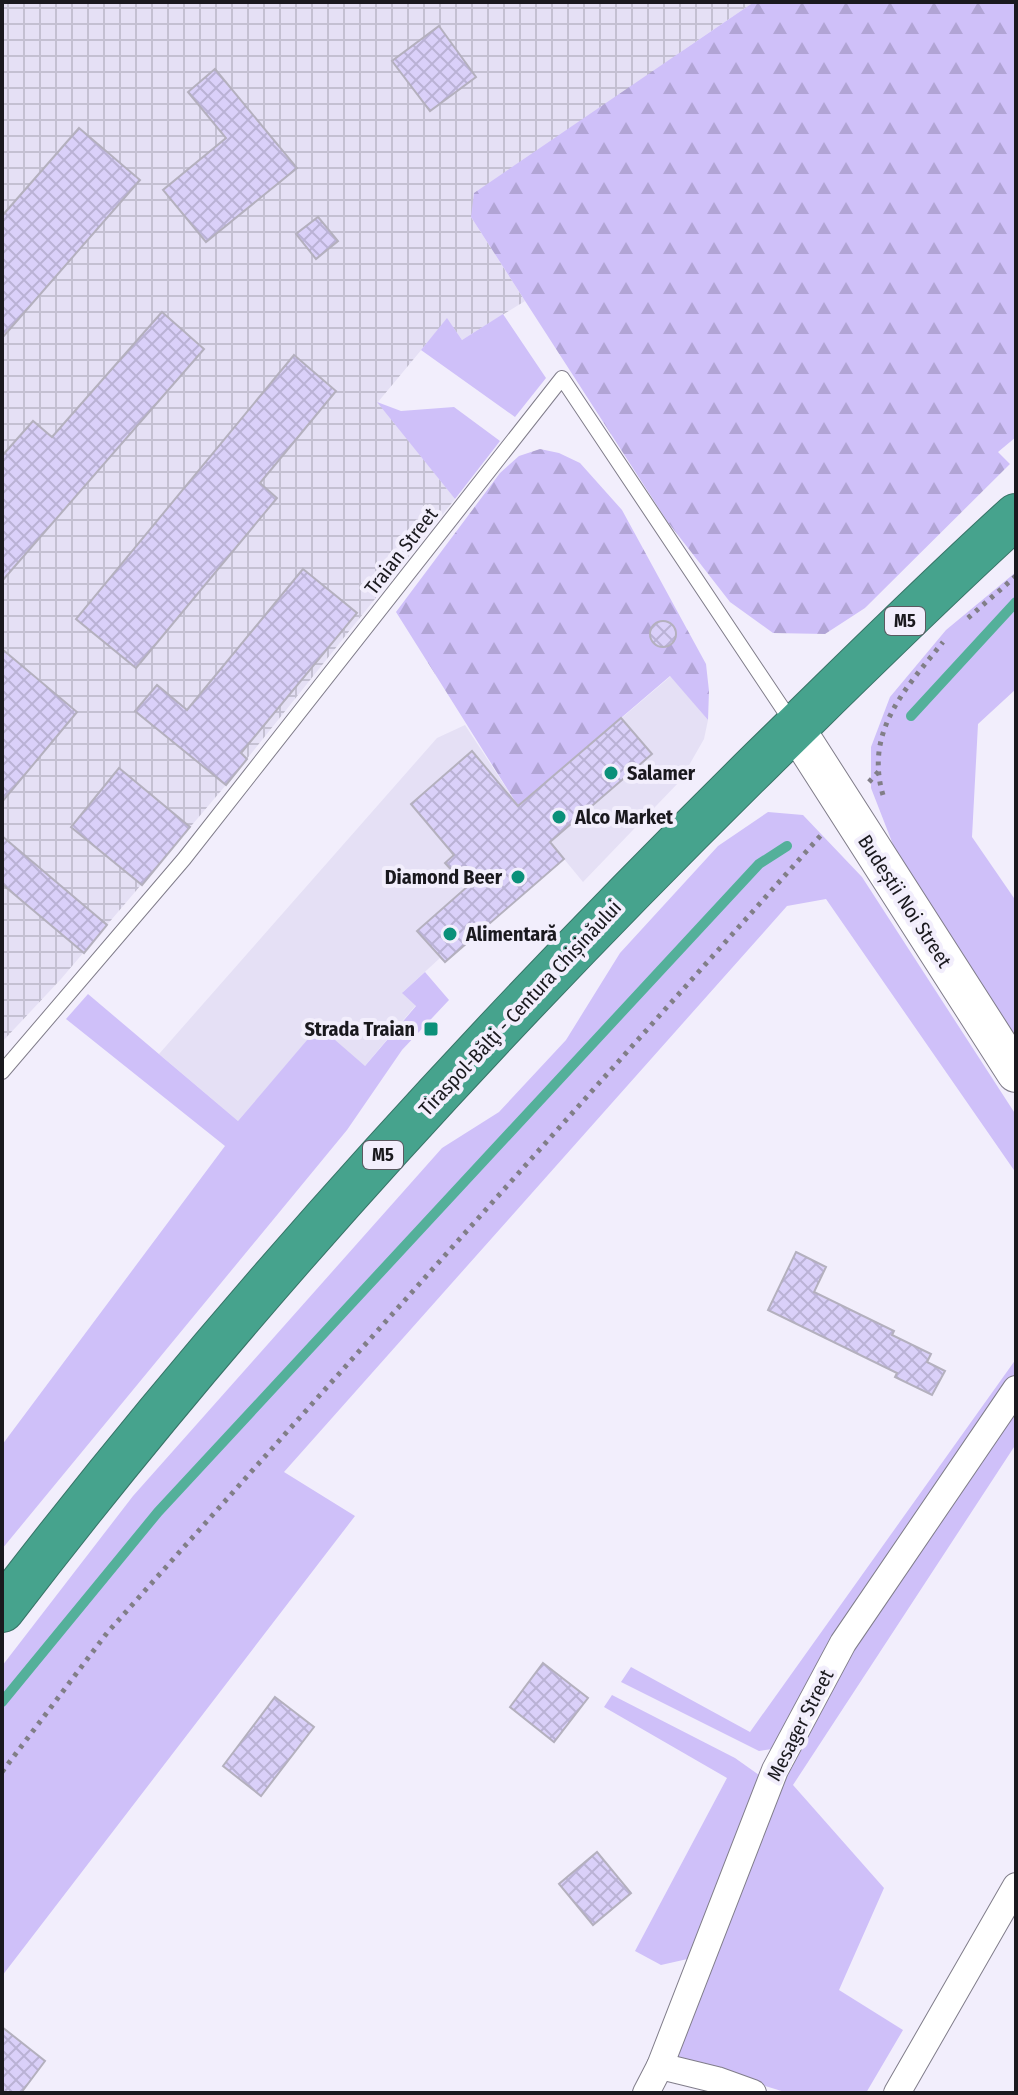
<svg xmlns="http://www.w3.org/2000/svg" width="1018" height="2095" viewBox="0 0 1018 2095" font-family="'Fira Sans Condensed',sans-serif">
<style>
.built{fill:#e5e0f5}
.industrial{fill:url(#industrial-grid)}
.green{fill:#cfc0f9}
.forest{fill:url(#forest-firs)}
.lines{fill:none;stroke-linecap:round;stroke-linejoin:round}
.stream{stroke:#54b09a;stroke-width:10}
.building{fill:url(#building-cross-hatch);stroke:#b4b0be;stroke-width:2}
.lane-casing{stroke:#807d8a;stroke-width:16}
.street-casing{stroke:#807d8a;stroke-width:28}
.secondary-casing{stroke:#807d8a;stroke-width:40}
.highway-casing{stroke:#377366;stroke-width:46}
.path{stroke:#817e87;stroke-width:5;stroke-dasharray:4 6;stroke-linecap:butt}
.lane{stroke:#fff;stroke-width:14}
.street{stroke:#fff;stroke-width:26}
.secondary{stroke:#fff;stroke-width:38}
.highway{stroke:#46a38d;stroke-width:44}
.poi-dot{fill:#0b9079;stroke:#f2eefc;stroke-width:3}
.labels{text-anchor:middle;stroke-width:8;stroke-linejoin:round;paint-order:stroke}
.shield{fill:#f2eefc;stroke:#5b5961;stroke-width:2}
.shield-label{font-size:18px;font-weight:bold;fill:#1a191e}
.street-label{font-size:20px;fill:#1a191e;stroke:#f2eefc}
.poi-label{font-size:20px;font-weight:bold;fill:#1a191e;stroke:#f2eefc;text-anchor:start}
</style>
<defs>
<pattern id="industrial-grid" width="8" height="8" patternUnits="userSpaceOnUse" patternTransform="scale(2)"><rect width="8" height="8" fill="#e5e0f5"/><path d="M0 4h8M4 0v8" fill="none" stroke="#c4c0d2"/></pattern>
<pattern id="forest-firs" width="22" height="20" patternUnits="userSpaceOnUse" patternTransform="scale(2)"><rect width="22" height="20" fill="#cfc0f9"/><path d="M5 1l3.5 6h-7zM16 11l3.5 6h-7z" fill="#b1a4d5"/></pattern>
<pattern id="building-cross-hatch" width="8" height="8" patternUnits="userSpaceOnUse" patternTransform="scale(2)"><rect width="8" height="8" fill="#dad0f9"/><path d="M0 0l8 8M0 8l8-8" fill="none" stroke="#bab2d5"/></pattern>
</defs>
<rect width="100%" height="100%" fill="#f2eefc"/>
<path class="built" d="M671 676 708 720 704 739 680 781 583 882 564 859 445 962 440 958 403 992 416 1005 364 1067 319 1027 238 1121 159 1054 437 738 465 725 518 806Z"/>
<path class="industrial" d="M2 2H754L685 49 471 217 525 301 462 340 447 319 378 402 455 499 226 785 61 979 2 1042Z"/>
<g class="green">
<path d="M503 314 546 378 515 417 421 350 447 318 462 340Z"/>
<path d="M377 402 401 411 454 407 500 441 455 499Z"/>
<path d="M1016 572V689L978 724 972 837 1016 901V1043L899 860 871 788V747L890 697 946 630Z"/>
<path d="M768 812 803 815 862 877 1016 1115V1173L826 899 787 906 284 1472 355 1516 2 1976V1666L133 1496 442 1148 499 1112 566 1040 620 953 718 846Z"/>
<path d="M425 972 449 1000 402 1050 347 1130 2 1549V1445L225 1146 66 1019 88 994 238 1121 319 1026 365 1066 416 1006 402 993Z"/>
<path d="M1016 1359V1375L838 1633 772 1749 759 1751 621 1682 631 1667 750 1732Z"/>
<path d="M1016 1408V1444L793 1785 884 1888 839 1990 903 2030 866 2093H788L677 2059 781 1778 850 1648Z"/>
<path d="M612 1695 735 1758 759 1775 692 1958 661 1965 635 1951 727 1778 604 1707Z"/>
</g>
<g class="forest">
<path d="M754 2H1016V437L998 452 1010 464 865 608 825 634 773 633 730 602 667 521 471 217 474 193Z"/>
<path d="M540 449 559 453 580 463 622 510 706 664 709 691 708 720 670 676 518 806 396 612 500 473 519 456Z"/>
</g>
<g class="lines">
<g class="stream">
<path d="M911 716 1016 602"/>
<path d="M2 1702 158 1512 759 864 787 846"/>
</g>
</g>
<g class="building">
<path d="M439 26 476 77 430 111 392 61Z"/>
<path d="M215 69 297 168 206 242 163 190 226 138 188 92Z"/>
<path d="M79 128 140 180 2 338V216Z"/>
<path d="M318 217 338 241 316 259 296 234Z"/>
<path d="M162 312 204 349 2 581V456L33 421 52 437Z"/>
<path d="M294 355 336 391 260 483 277 498 136 668 76 619Z"/>
<path d="M303 569 357 613 241 753 247 759 226 785 135 711 157 685 187 710Z"/>
<circle cx="663" cy="634" r="13"/>
<path d="M2 649 77 712 2 802Z"/>
<path d="M621 718 652 754 550 842 564 859 445 962 417 931 467 887 445 863 454 855 411 804 472 751 518 806Z"/>
<path d="M119 768 190 827 142 885 71 827Z"/>
<path d="M2 836 107 925 84 953 2 884Z"/>
<path d="M796 1252 826 1267 814 1292 894 1331 892 1335 931 1354 927 1362 945 1371 932 1395 895 1377 897 1373 768 1310Z"/>
<path d="M543 1663 588 1698 554 1742 510 1707Z"/>
<path d="M275 1697 314 1727 261 1796 223 1766Z"/>
<path d="M597 1852 631 1893 593 1925 559 1884Z"/>
<path d="M2 2027 45 2061 21 2093H2Z"/>
</g>
<g class="lines">
<defs>
<path id="lane" d="M2 1072 184 859 562 378 793 724"/>
<g id="street">
<path d="M660 2066 717 2080 753 2093"/>
<path d="M646 2093 660 2066 775 1770 843 1643 1016 1389"/>
<path d="M897 2093 1016 1886"/>
</g>
<path id="secondary" d="M795 728 1016 1073"/>
<path id="highway" d="M2 1610C233 1308 491 1027 762 760 846 678 929 595 1016 516"/>
</defs>
<use href="#lane" class="lane-casing"/>
<use href="#street" class="street-casing"/>
<use href="#secondary" class="secondary-casing"/>
<use href="#highway" class="highway-casing"/>
<g class="path">
<path d="M968 618 1016 576"/>
<path d="M869 782 879 771"/>
<path d="M883 795C864 731 906 688 943 642"/>
<path d="M2 1772 107 1633 822 834"/>
</g>
<use href="#lane" class="lane"/>
<use href="#street" class="street"/>
<use href="#secondary" class="secondary"/>
<use href="#highway" class="highway"/>
</g>
<g class="poi-dot">
<circle cx="611" cy="773" r="8"/>
<circle cx="559" cy="817" r="8"/>
<circle cx="518" cy="877" r="8"/>
<circle cx="450" cy="934" r="8"/>
<rect x="423" y="1021" width="16" height="16" rx="4"/>
</g>
<g class="labels">
<g class="shield">
<rect x="885" y="607" width="40" height="28" rx="6"/>
<rect x="363" y="1141" width="40" height="28" rx="6"/>
</g>
<g class="shield-label">
<text x="905" y="627">M5</text>
<text x="383" y="1161">M5</text>
</g>
<g class="street-label">
<text transform="translate(401 551) rotate(-52)" y="7">Traian Street</text>
<text transform="translate(905 901) rotate(57)" y="7">Budeștii Noi Street</text>
<text transform="translate(520 1008) rotate(-47)" y="7">Tiraspol-Bălţi - Centura Chișinăului</text>
<text transform="translate(800 1725) rotate(-63)" y="7">Mesager Street</text>
</g>
<g class="poi-label">
<text x="627" y="780">Salamer</text>
<text x="575" y="824">Alco Market</text>
<text x="502" y="884" text-anchor="end">Diamond Beer</text>
<text x="466" y="941">Alimentară</text>
<text x="415" y="1036" text-anchor="end">Strada Traian</text>
</g>
</g>
<rect width="1018" height="2095" fill="none" stroke="#1a191e" stroke-width="8"/>
</svg>
